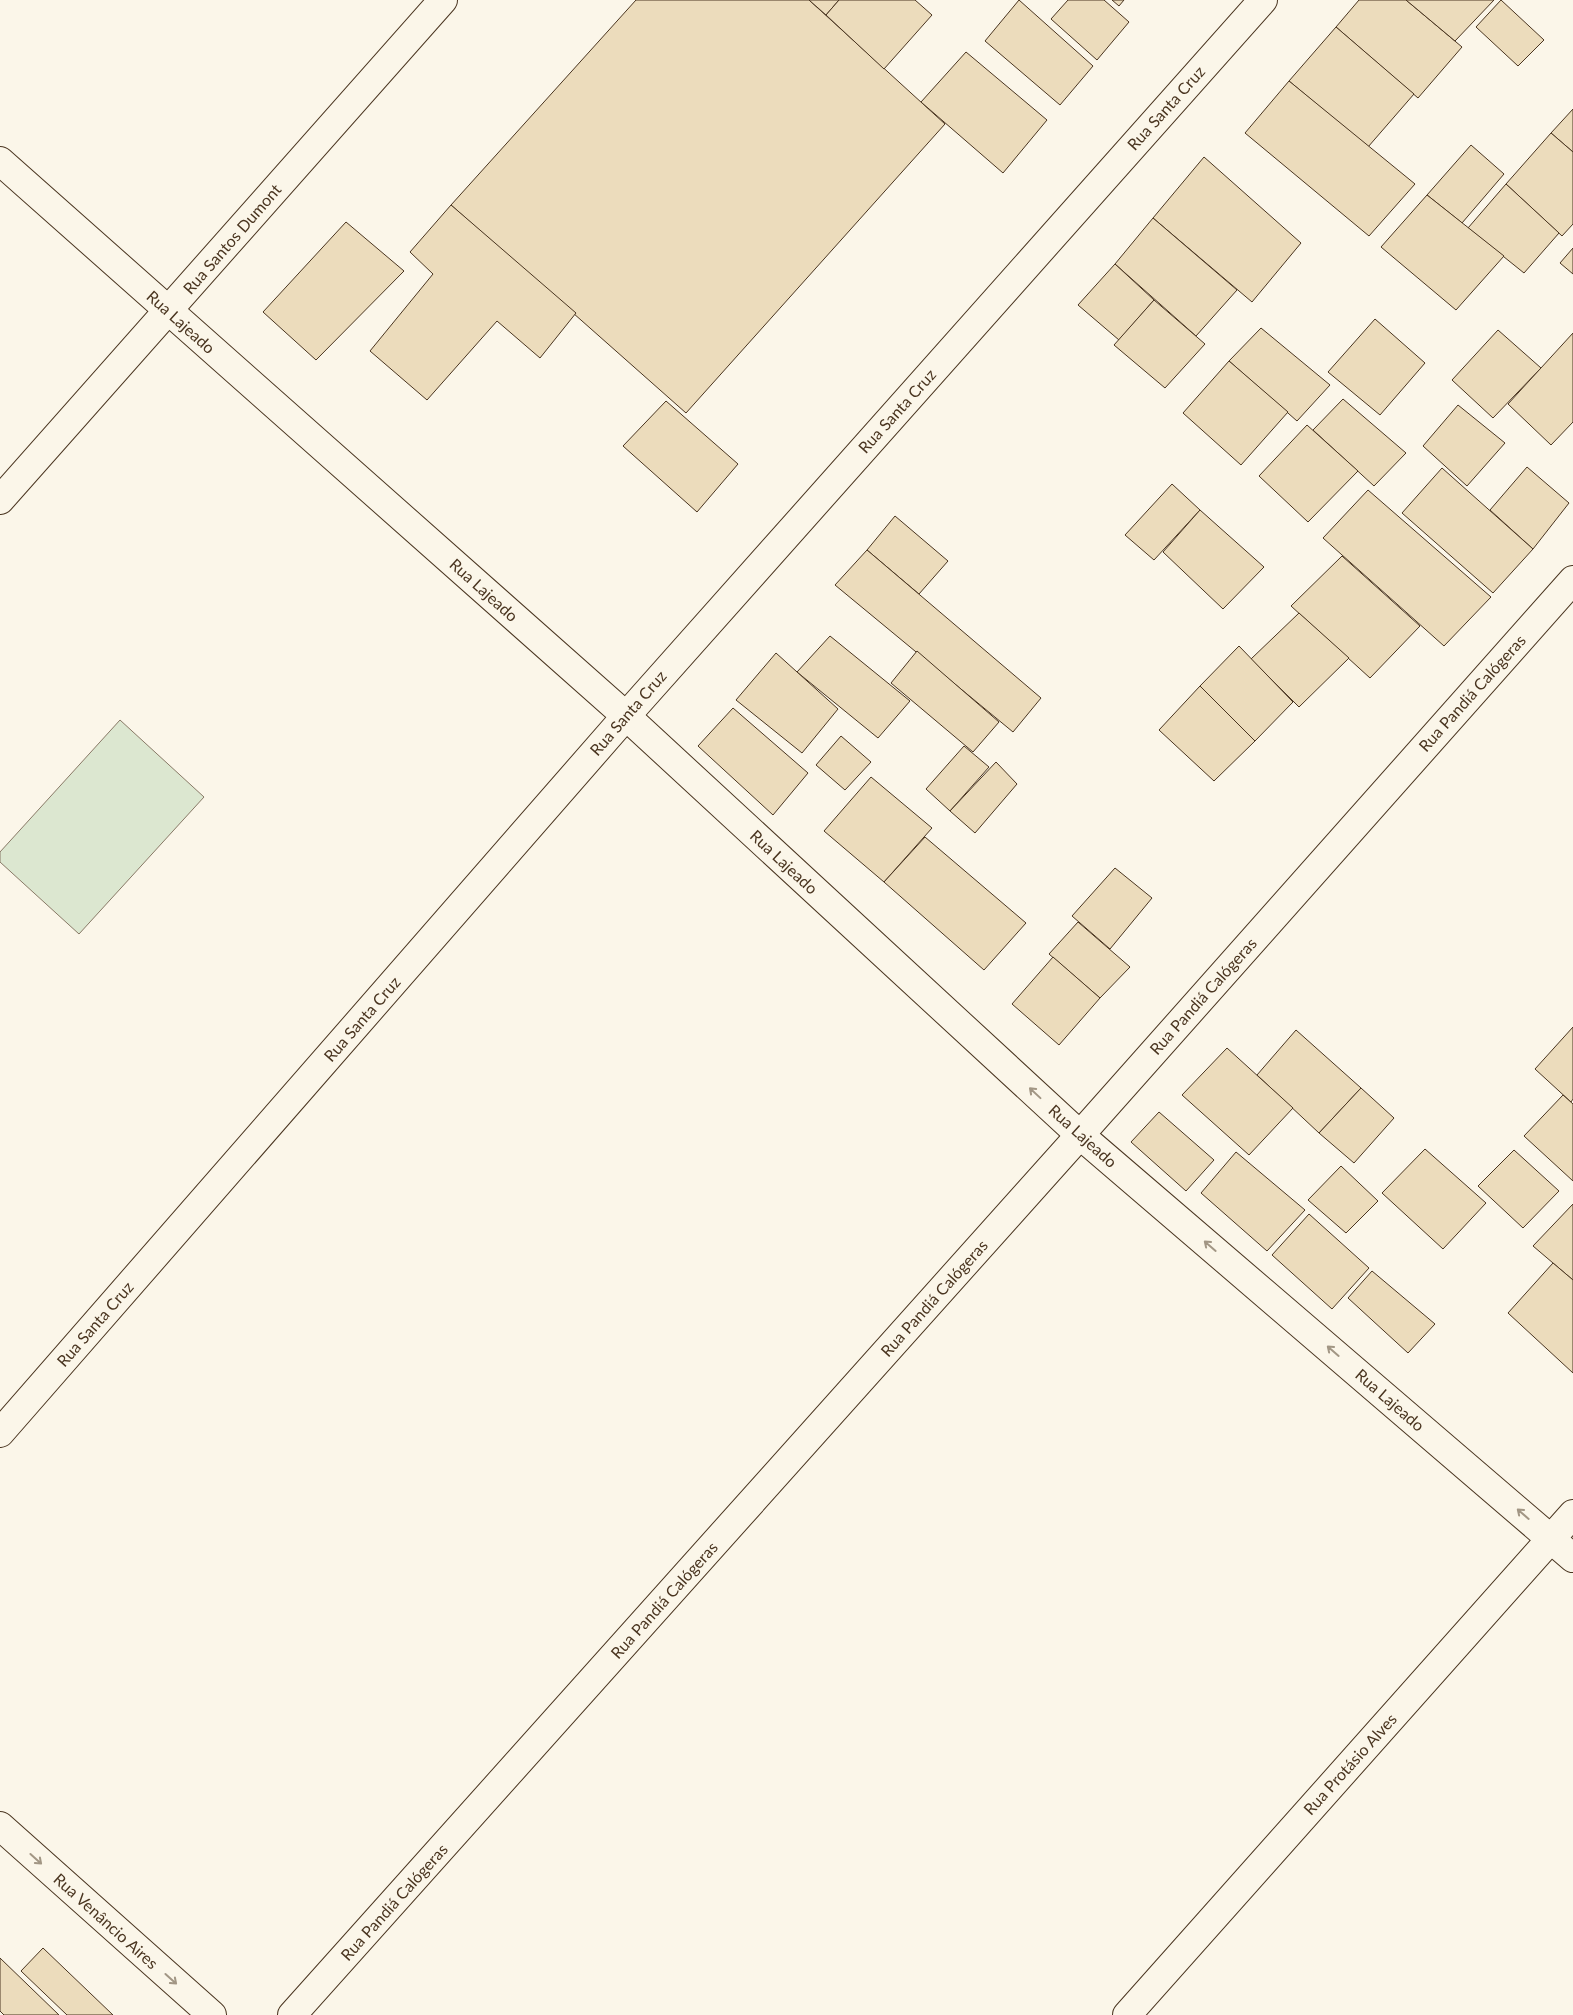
<svg xmlns="http://www.w3.org/2000/svg" width="1573" height="2015" viewBox="0 0 1573 2015" font-family="Lato,sans-serif">
<style>
.green{fill:#dce7d0;stroke:#887966}
.building{fill:#ecdcbc;stroke:#4a3520}
.lines{fill:none;stroke-linecap:round;stroke-linejoin:round}
.street-casing{stroke:#4a3520;stroke-width:30}
.secondary-casing{stroke:#4a3520;stroke-width:30}
.street{stroke:#fbf6e9;stroke-width:28}
.secondary{stroke:#fbf6e9;stroke-width:28}
.oneway{stroke:#a29684}
.labels{text-anchor:middle;stroke-width:4;stroke-linejoin:round;paint-order:stroke}
.street-label{font-size:16px;fill:#4a3520;stroke:#fbf6e9}
</style>
<rect width="100%" height="100%" fill="#fbf6e9"/>
<path class="green" d="M120 720 204 797 79 934 0 862V852Z"/>
<g class="building">
<path d="M636 0H809L945 124 686 413 451 205Z"/>
<path d="M809 0H839L826 15Z"/>
<path d="M839 0H915L932 15 884 69 826 15Z"/>
<path d="M1019 0 1093 66 1060 105 985 41Z"/>
<path d="M1068 0H1104L1129 22 1097 60 1051 19Z"/>
<path d="M1112 0H1124L1119 6Z"/>
<path d="M1359 0H1406L1462 47 1418 98 1336 27Z"/>
<path d="M1406 0H1494L1455 41Z"/>
<path d="M1501 0 1544 40 1518 66 1476 27Z"/>
<path d="M1336 27 1414 94 1368 147 1289 81Z"/>
<path d="M966 52 1047 120 1003 173 921 102Z"/>
<path d="M1289 81 1415 184 1369 236 1245 133Z"/>
<path d="M1573 109V152L1551 133Z"/>
<path d="M1551 133 1573 152V224L1562 236 1506 184Z"/>
<path d="M1471 145 1504 174 1462 223 1427 195Z"/>
<path d="M1204 157 1301 243 1252 302 1153 218Z"/>
<path d="M1506 184 1559 233 1524 273 1468 228Z"/>
<path d="M1427 195 1504 256 1456 310 1381 247Z"/>
<path d="M451 205 576 313 540 358 497 321 427 400 370 351 433 274 410 252Z"/>
<path d="M1153 218 1237 290 1196 336 1115 264Z"/>
<path d="M346 222 404 271 316 360 263 312Z"/>
<path d="M1573 248V274L1560 263Z"/>
<path d="M1115 264 1154 300 1119 340 1078 305Z"/>
<path d="M1154 300 1205 344 1165 388 1114 345Z"/>
<path d="M1375 319 1425 363 1380 415 1328 372Z"/>
<path d="M1261 328 1330 385 1297 421 1229 361Z"/>
<path d="M1498 330 1541 368 1493 418 1452 380Z"/>
<path d="M1573 333V422L1551 445 1508 404Z"/>
<path d="M1229 361 1288 412 1241 465 1183 413Z"/>
<path d="M1343 399 1406 453 1374 486 1313 430Z"/>
<path d="M666 401 738 464 697 512 623 446Z"/>
<path d="M1458 405 1505 443 1467 486 1423 446Z"/>
<path d="M1307 425 1358 471 1308 522 1259 476Z"/>
<path d="M1527 467 1569 503 1533 549 1490 510Z"/>
<path d="M1442 468 1533 549 1493 593 1402 513Z"/>
<path d="M1172 484 1200 510 1154 560 1125 535Z"/>
<path d="M1368 490 1491 597 1444 646 1323 538Z"/>
<path d="M1200 510 1264 567 1223 609 1163 552Z"/>
<path d="M895 516 948 561 919 594 867 550Z"/>
<path d="M867 550 1041 698 1013 732 835 585Z"/>
<path d="M1342 556 1420 626 1370 678 1291 606Z"/>
<path d="M1299 613 1349 658 1299 707 1251 659Z"/>
<path d="M830 636 910 701 878 738 797 672Z"/>
<path d="M1239 646 1293 702 1255 741 1200 686Z"/>
<path d="M917 651 999 722 973 752 891 683Z"/>
<path d="M776 653 838 709 802 753 736 700Z"/>
<path d="M1200 686 1255 741 1214 781 1159 730Z"/>
<path d="M733 708 808 773 773 815 698 746Z"/>
<path d="M841 736 871 762 845 790 816 765Z"/>
<path d="M964 746 989 767 950 811 926 789Z"/>
<path d="M996 762 1017 784 975 833 950 811Z"/>
<path d="M871 777 932 828 884 882 824 831Z"/>
<path d="M925 837 1026 923 984 970 884 882Z"/>
<path d="M1115 868 1152 898 1110 949 1072 916Z"/>
<path d="M1078 922 1130 967 1100 998 1049 954Z"/>
<path d="M1053 957 1100 998 1059 1045 1012 1004Z"/>
<path d="M1573 1027V1099L1571 1102 1535 1069Z"/>
<path d="M1296 1030 1361 1088 1319 1133 1257 1075Z"/>
<path d="M1227 1048 1293 1108 1249 1155 1182 1095Z"/>
<path d="M1361 1088 1394 1118 1354 1163 1319 1133Z"/>
<path d="M1563 1095 1573 1104V1181L1524 1136Z"/>
<path d="M1159 1112 1214 1160 1186 1191 1131 1142Z"/>
<path d="M1425 1149 1486 1203 1443 1249 1382 1193Z"/>
<path d="M1514 1150 1559 1191 1523 1228 1478 1186Z"/>
<path d="M1236 1152 1305 1210 1267 1251 1201 1193Z"/>
<path d="M1341 1166 1378 1201 1346 1233 1308 1200Z"/>
<path d="M1573 1204V1280L1533 1246Z"/>
<path d="M1309 1214 1369 1268 1332 1309 1272 1255Z"/>
<path d="M1553 1263 1573 1280V1373L1508 1313Z"/>
<path d="M1372 1271 1435 1324 1408 1353 1348 1298Z"/>
<path d="M43 1948 113 2015H67L21 1971Z"/>
<path d="M0 1958 59 2015H4L0 2011Z"/>
</g>
<g class="lines">
<defs>
<g id="street">
<path d="M292 2015 1080 1135 1573 580"/>
<path d="M1127 2015 1573 1514"/>
</g>
<g id="secondary">
<path d="M0 161 626 716 1080 1135 1573 1558"/>
<path d="M0 500 443 0"/>
<path d="M0 1433 626 716 1263 0"/>
<path d="M0 1826 212 2015"/>
</g>
</defs>
<use href="#street" class="street-casing"/>
<use href="#secondary" class="secondary-casing"/>
<use href="#street" class="street"/>
<use href="#secondary" class="secondary"/>
</g>
<defs><path id="oneway-shaft" d="M-6 0H5M1.5-3L5.5 0L1.5 3" fill="none" stroke-width="1.6" stroke-linecap="round" stroke-linejoin="round" transform="scale(1.25)"/></defs>
<g class="oneway">
<use href="#oneway-shaft" transform="translate(1035 1093) rotate(-137)"/>
<use href="#oneway-shaft" transform="translate(1210 1246) rotate(-139)"/>
<use href="#oneway-shaft" transform="translate(1333 1351) rotate(-139)"/>
<use href="#oneway-shaft" transform="translate(1523 1514) rotate(-139)"/>
<use href="#oneway-shaft" transform="translate(36 1859) rotate(42)"/>
<use href="#oneway-shaft" transform="translate(171 1979) rotate(42)"/>
</g>
<g class="labels">
<g class="street-label">
<text transform="translate(1166 108) rotate(-48)" y="6">Rua Santa Cruz</text>
<text transform="translate(232 239) rotate(-49)" y="6">Rua Santos Dumont</text>
<text transform="translate(181 322) rotate(42)" y="6">Rua Lajeado</text>
<text transform="translate(897 411) rotate(-48)" y="6">Rua Santa Cruz</text>
<text transform="translate(484 590) rotate(42)" y="6">Rua Lajeado</text>
<text transform="translate(1472 693) rotate(-48)" y="6">Rua Pandiá Calógeras</text>
<text transform="translate(628 713) rotate(-49)" y="6">Rua Santa Cruz</text>
<text transform="translate(784 862) rotate(43)" y="6">Rua Lajeado</text>
<text transform="translate(1203 996) rotate(-48)" y="6">Rua Pandiá Calógeras</text>
<text transform="translate(362 1019) rotate(-49)" y="6">Rua Santa Cruz</text>
<text transform="translate(1083 1136) rotate(42)" y="6">Rua Lajeado</text>
<text transform="translate(934 1298) rotate(-48)" y="6">Rua Pandiá Calógeras</text>
<text transform="translate(95 1324) rotate(-49)" y="6">Rua Santa Cruz</text>
<text transform="translate(1390 1400) rotate(41)" y="6">Rua Lajeado</text>
<text transform="translate(664 1600) rotate(-48)" y="6">Rua Pandiá Calógeras</text>
<text transform="translate(1350 1764) rotate(-48)" y="6">Rua Protásio Alves</text>
<text transform="translate(394 1902) rotate(-48)" y="6">Rua Pandiá Calógeras</text>
<text transform="translate(106 1921) rotate(42)" y="6">Rua Venâncio Aires</text>
</g>
</g>
</svg>
